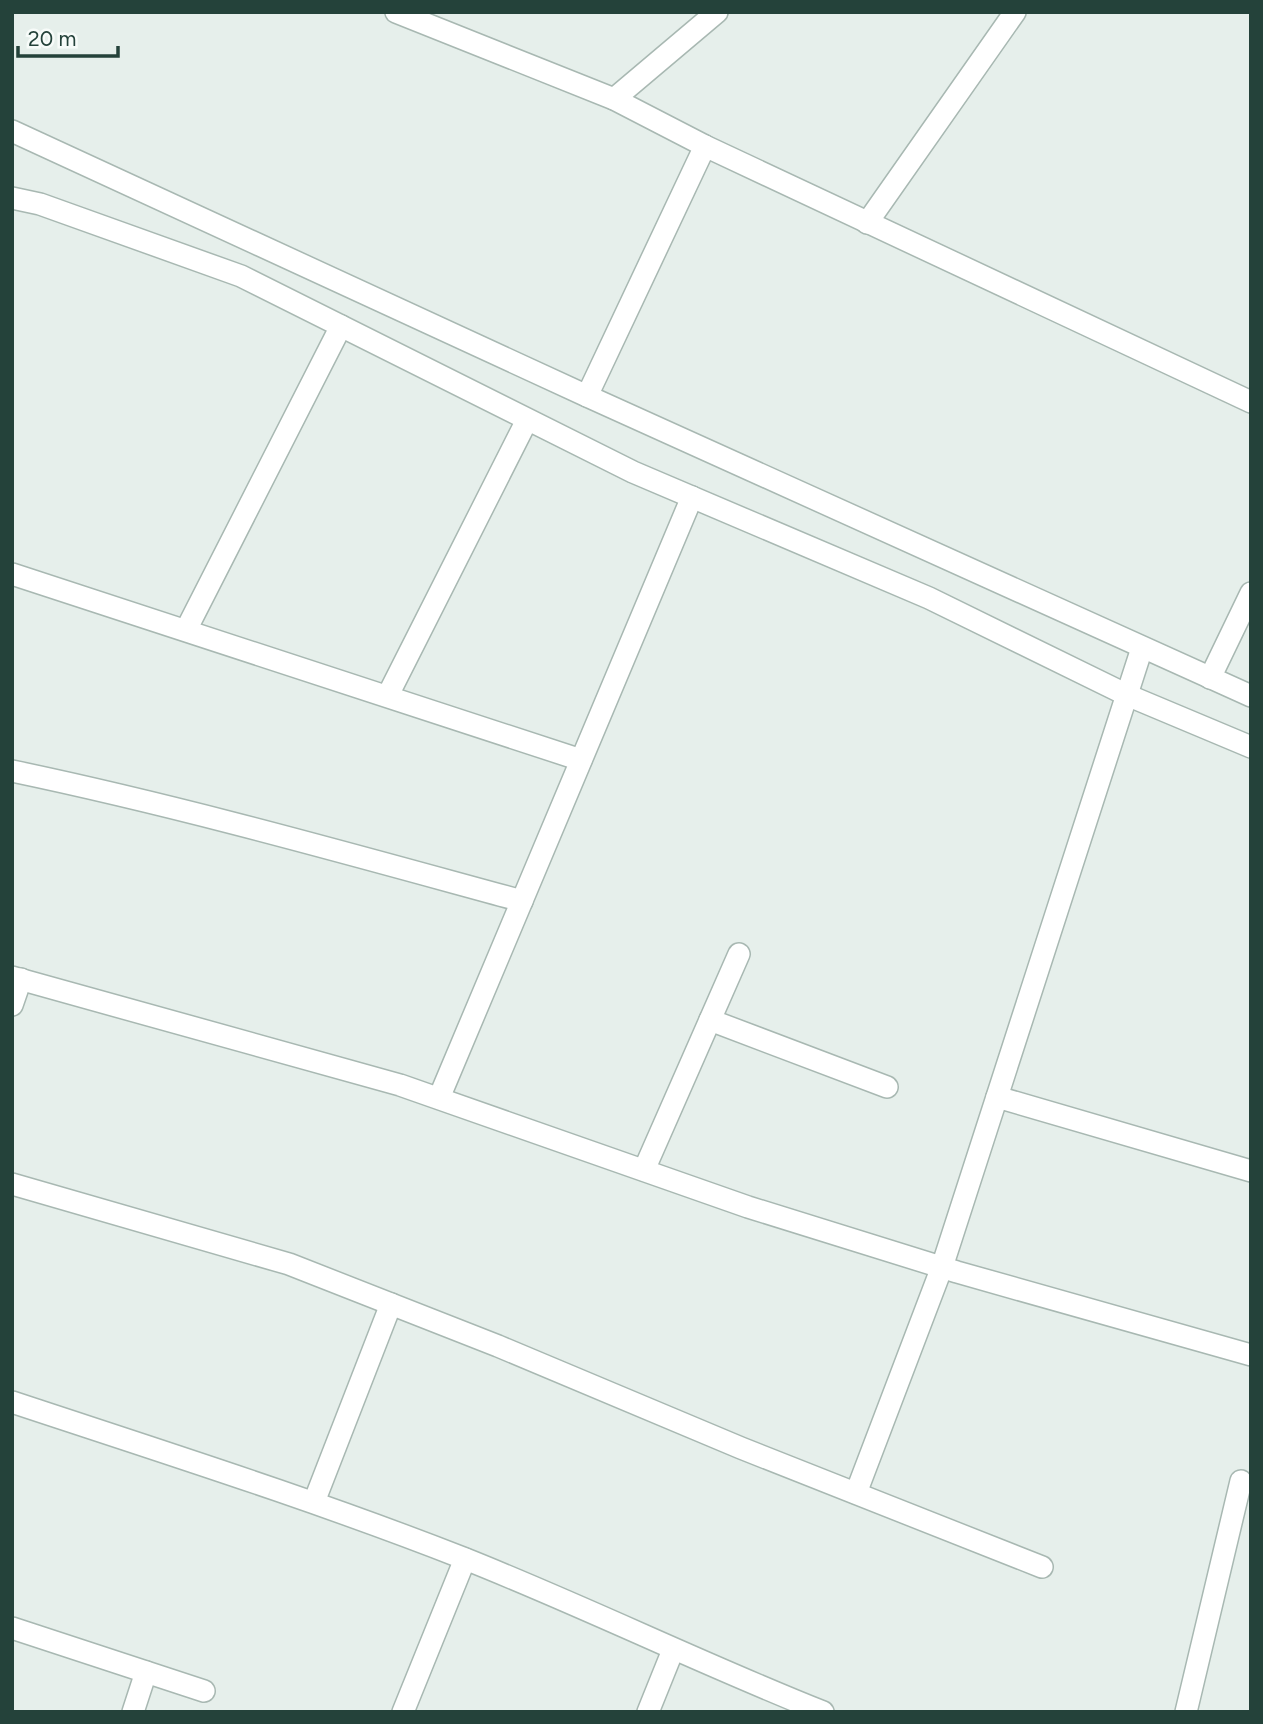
<svg xmlns="http://www.w3.org/2000/svg" width="1263" height="1724" viewBox="0 0 1263 1724" font-family="Figtree,sans-serif">
<style>
.lines{fill:none;stroke-linecap:round;stroke-linejoin:round}
.minor-casing{stroke:#a8b8b2;stroke-width:24}
.tertiary-casing{stroke:#a8b8b2;stroke-width:24}
.minor{stroke:#fff;stroke-width:21}
.tertiary{stroke:#fff;stroke-width:21}
</style>
<rect width="100%" height="100%" fill="#e6efeb"/>
<g class="lines">
<defs>
<g id="minor">
<path d="M396 12 614 99 705 146 1251 402"/>
<path d="M614 99 717 12"/>
<path d="M867 223 1015 12"/>
<path d="M587 396 705 146"/>
<path d="M12 574 581 760"/>
<path d="M186 630 341 326"/>
<path d="M1210 678 1251 593"/>
<path d="M388 695 527 420"/>
<path d="M12 771C184 807 353 855 522 901"/>
<path d="M12 977 400 1085 748 1207 957 1272 1251 1355"/>
<path d="M12 1005 21 979"/>
<path d="M710 1020 887 1087"/>
<path d="M997 1097 1251 1171"/>
<path d="M439 1098 692 497"/>
<path d="M644 1170 739 954"/>
<path d="M12 1184 289 1264 498 1346 741 1448 1042 1567"/>
<path d="M12 1402C163 1452 315 1500 463 1558 584 1606 702 1664 823 1712"/>
<path d="M856 1493 942 1267 1142 648"/>
<path d="M314 1502 391 1304"/>
<path d="M12 1628 204 1691"/>
<path d="M133 1712 146 1672"/>
<path d="M403 1712 465 1559"/>
<path d="M648 1712 673 1650"/>
<path d="M1186 1712 1241 1481"/>
</g>
<g id="tertiary">
<path d="M12 131 587 396 1251 696"/>
<path d="M12 198 40 204 241 276 633 472 929 598 1127 695 1251 747"/>
</g>
</defs>
<use href="#minor" class="minor-casing"/>
<use href="#tertiary" class="tertiary-casing"/>
<use href="#minor" class="minor"/>
<use href="#tertiary" class="tertiary"/>
</g>
<rect width="1263" height="1724" fill="none" stroke="#24423a" stroke-width="28"/>
<path d="M18 46v10h100v-10" fill="none" stroke="#24423a" stroke-width="3.5"/>
<text x="28" y="46" font-size="21" fill="#24423a" stroke="#f7fbf9" stroke-width="5" paint-order="stroke">20 m</text>
</svg>
